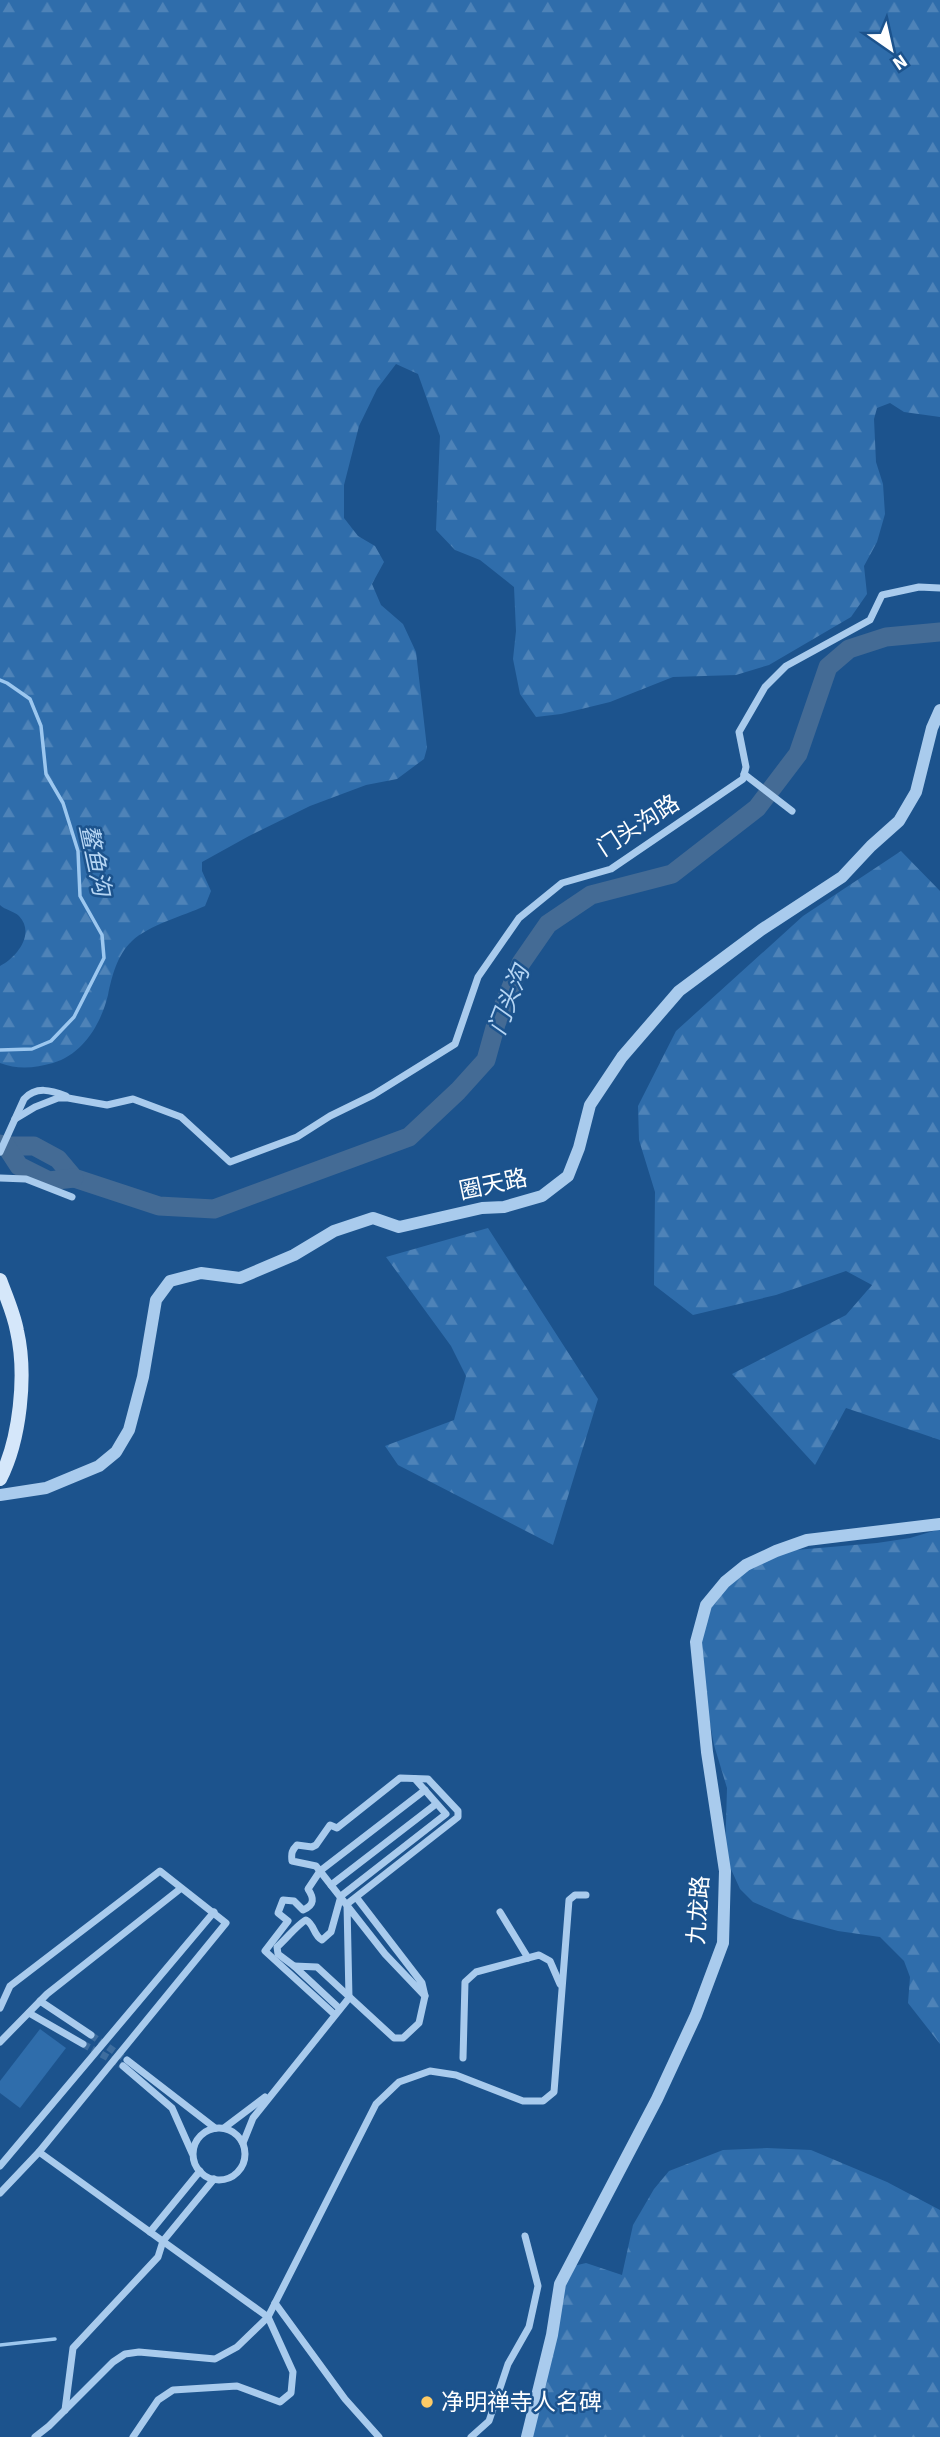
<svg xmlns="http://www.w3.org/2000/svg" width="940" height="2437" viewBox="0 0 940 2437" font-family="'Source Sans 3','Noto Sans SC',sans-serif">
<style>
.forest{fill:url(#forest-firs)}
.garden{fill:#2f6dab}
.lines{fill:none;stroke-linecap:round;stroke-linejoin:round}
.stream{stroke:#9cc7ef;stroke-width:3.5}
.river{stroke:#446b95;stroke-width:19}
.minor-tunnel{stroke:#3e6d9e;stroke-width:7;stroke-dasharray:7 3.5;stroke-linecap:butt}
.minor{stroke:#a9cbed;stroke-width:7}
.tertiary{stroke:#a9cbed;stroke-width:12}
.secondary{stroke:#d5e7fa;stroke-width:14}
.poi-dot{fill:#fecb66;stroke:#1c538d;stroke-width:2.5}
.labels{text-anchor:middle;stroke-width:5;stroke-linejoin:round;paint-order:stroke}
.street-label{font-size:23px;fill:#fff;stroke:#1c538d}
.poi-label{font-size:23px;fill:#fff;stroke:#1c538d;text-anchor:start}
.water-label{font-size:24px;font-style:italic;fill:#b5d5f4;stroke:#1c538d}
</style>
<defs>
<pattern id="forest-firs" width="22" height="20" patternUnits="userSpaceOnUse" patternTransform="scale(1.75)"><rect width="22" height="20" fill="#2f6dab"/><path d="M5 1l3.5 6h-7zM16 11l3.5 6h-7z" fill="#4e83b8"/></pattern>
</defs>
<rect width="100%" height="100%" fill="#1c538d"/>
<g class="forest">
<path d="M0 0H940V417L904 412 890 403 877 408 874 419 876 462 883 484 885 514 877 542 864 566 867 594 851 617 769 665 736 675 673 677 610 702 561 714 536 717 520 694 513 659 516 631 514 587 480 560 455 550 436 530 440 436 418 374 396 364 377 389 359 426 344 485V518L358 536 375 546 384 562 372 584 381 605 403 624 416 652 427 748 424 759 397 779 366 785 310 806 249 836 202 862V871L211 891 205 906C183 916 149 925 132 941 117 955 112 976 108 995 101 1024 83 1054 53 1063 35 1068 18 1070 0 1063V966C16 958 36 934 19 916 14 911 5 910 0 905Z"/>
<path d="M901 851 940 891V1440L846 1408 815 1465 732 1374 846 1315 872 1285 846 1271 776 1295 693 1315 654 1285 655 1192 639 1140 638 1106 676 1031 803 916Z"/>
<path d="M488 1228 598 1399 553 1545 398 1465 385 1446 454 1420 466 1376 451 1346 386 1257Z"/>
<path d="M940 1529V2044L908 2003 910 1977 904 1961 880 1937 838 1931 790 1918 753 1902 740 1889 725 1856 727 1788 714 1745 698 1659 711 1592 734 1573 784 1551 877 1543 910 1538Z"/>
<path d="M767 2148 811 2150 887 2182 940 2210V2437H532L565 2268 586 2263 622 2275 633 2225 654 2189 669 2171 723 2150Z"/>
</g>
<path class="garden" d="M40 2029 66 2048 20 2108 0 2093V2081Z"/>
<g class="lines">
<g class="stream">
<path d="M0 680 7 683 30 699 41 726 46 774 63 803 78 851 80 896 102 935 104 958 74 1017 51 1041 32 1049 0 1050"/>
<path d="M0 2345 55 2339"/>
</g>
<g class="river">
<path d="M0 1144 6 1146H34L58 1159 74 1178 159 1206 214 1209 409 1137 458 1091 486 1060 496 1024 521 963 548 924 591 895 672 874 757 808 798 754 828 667 849 649 886 637 940 632"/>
<path d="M6 1146 19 1166 49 1181 74 1178"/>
</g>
<g class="minor-tunnel">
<path d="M91 2035 124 2058"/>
<path d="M83 2044 123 2066"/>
</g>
<g class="minor">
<path d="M744 774 792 811"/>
<path d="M15 1119 35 1107 58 1098H68L107 1105 133 1099 181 1117 230 1162 297 1137 330 1116 373 1095 455 1044 478 977 519 918 562 883 611 869 743 779 746 767 739 732 765 687 786 666 870 620 882 595 919 587 940 588"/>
<path d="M0 1152 24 1099C36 1086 51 1090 66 1096"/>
<path d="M0 1178 26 1179 72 1197"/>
<path d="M331 1885 436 1804"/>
<path d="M500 1912 528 1958"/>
<path d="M294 1966 278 1954 277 1947C285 1940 299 1923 306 1920 315 1925 313 1935 322 1940L331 1932 341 1896 446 1814 415 1779"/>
<path d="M40 2001 91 2035"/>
<path d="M0 2008 10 1986 160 1871 226 1923 39 2152 0 2193"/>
<path d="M339 2008 294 1966 317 1967 394 2038H403L419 2023 425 1996"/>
<path d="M29 2013 83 2044"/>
<path d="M334 2014 265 1951 288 1921 278 1913 283 1900 294 1901 303 1910C315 1905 314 1898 308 1889L320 1871 425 1790"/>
<path d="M0 2042 47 1994 180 1889"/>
<path d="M463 2058 465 1982 476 1972 539 1955 550 1961 560 1984"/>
<path d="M127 2060 215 2128"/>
<path d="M123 2066 172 2108 192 2153"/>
<path d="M224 2128 265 2097"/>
<circle cx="219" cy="2154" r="26"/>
<path d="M243 2143 253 2118 349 1998 347 1904 356 1897 458 1817V1811L428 1779 400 1778 337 1828 330 1825 316 1845 312 1847 297 1845C292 1850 291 1853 292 1861L316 1866 385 1954 425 1996 422 1983 356 1897"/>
<path d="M39 2152 268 2317 293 2372 291 2393 280 2402 237 2386 173 2390 158 2400 133 2437"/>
<path d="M0 2166 214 1912"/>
<path d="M150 2232 200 2171"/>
<path d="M275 2303 345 2399 379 2437"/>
<path d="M65 2410 73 2348 158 2257 163 2241 214 2179"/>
<path d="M35 2437 49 2426 113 2362 125 2354 139 2352 215 2359 237 2347 268 2317 376 2104 399 2082 430 2071 456 2075 523 2101H543L554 2092 569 1900 575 1895H586"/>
<path d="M471 2437 489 2421 508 2364 529 2327 538 2286 525 2236"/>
</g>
<g class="tertiary">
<path d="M0 1495 46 1488 99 1466 116 1452 129 1430 143 1377 156 1300 170 1281 201 1273 240 1278 294 1255 334 1231 373 1218 399 1227 482 1208 504 1207 542 1196 568 1176 579 1148 590 1105 622 1057 679 991 761 930 842 877 871 846 899 821 916 792 932 728 940 710"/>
<path d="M527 2437 552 2335 560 2284 657 2099 696 2015 723 1943 725 1871 707 1752 696 1642 706 1605 725 1582 746 1565 776 1551 807 1540 940 1524"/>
</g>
<path class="secondary" d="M0 1280C6 1296 14 1314 17 1331 27 1375 20 1440 0 1479"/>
</g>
<circle class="poi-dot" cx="427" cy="2402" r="7"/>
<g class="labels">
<g class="street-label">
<text transform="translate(638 825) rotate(-33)" y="8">门头沟路</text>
<text transform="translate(493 1184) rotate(-12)" y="8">圈天路</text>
<text transform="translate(698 1910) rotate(-86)" y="8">九龙路</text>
</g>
<g class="poi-label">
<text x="441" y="2410">净明禅寺人名碑</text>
</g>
<g class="water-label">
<text transform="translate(95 860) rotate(78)" y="8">鳌鱼沟</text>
<text transform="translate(509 1000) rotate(-69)" y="8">门头沟</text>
</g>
</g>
<g transform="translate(891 49) rotate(146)" stroke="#1c538d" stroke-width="5" paint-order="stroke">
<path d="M0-5L12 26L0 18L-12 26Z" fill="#ffffff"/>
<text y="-10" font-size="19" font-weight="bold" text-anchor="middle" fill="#ffffff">N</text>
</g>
</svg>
